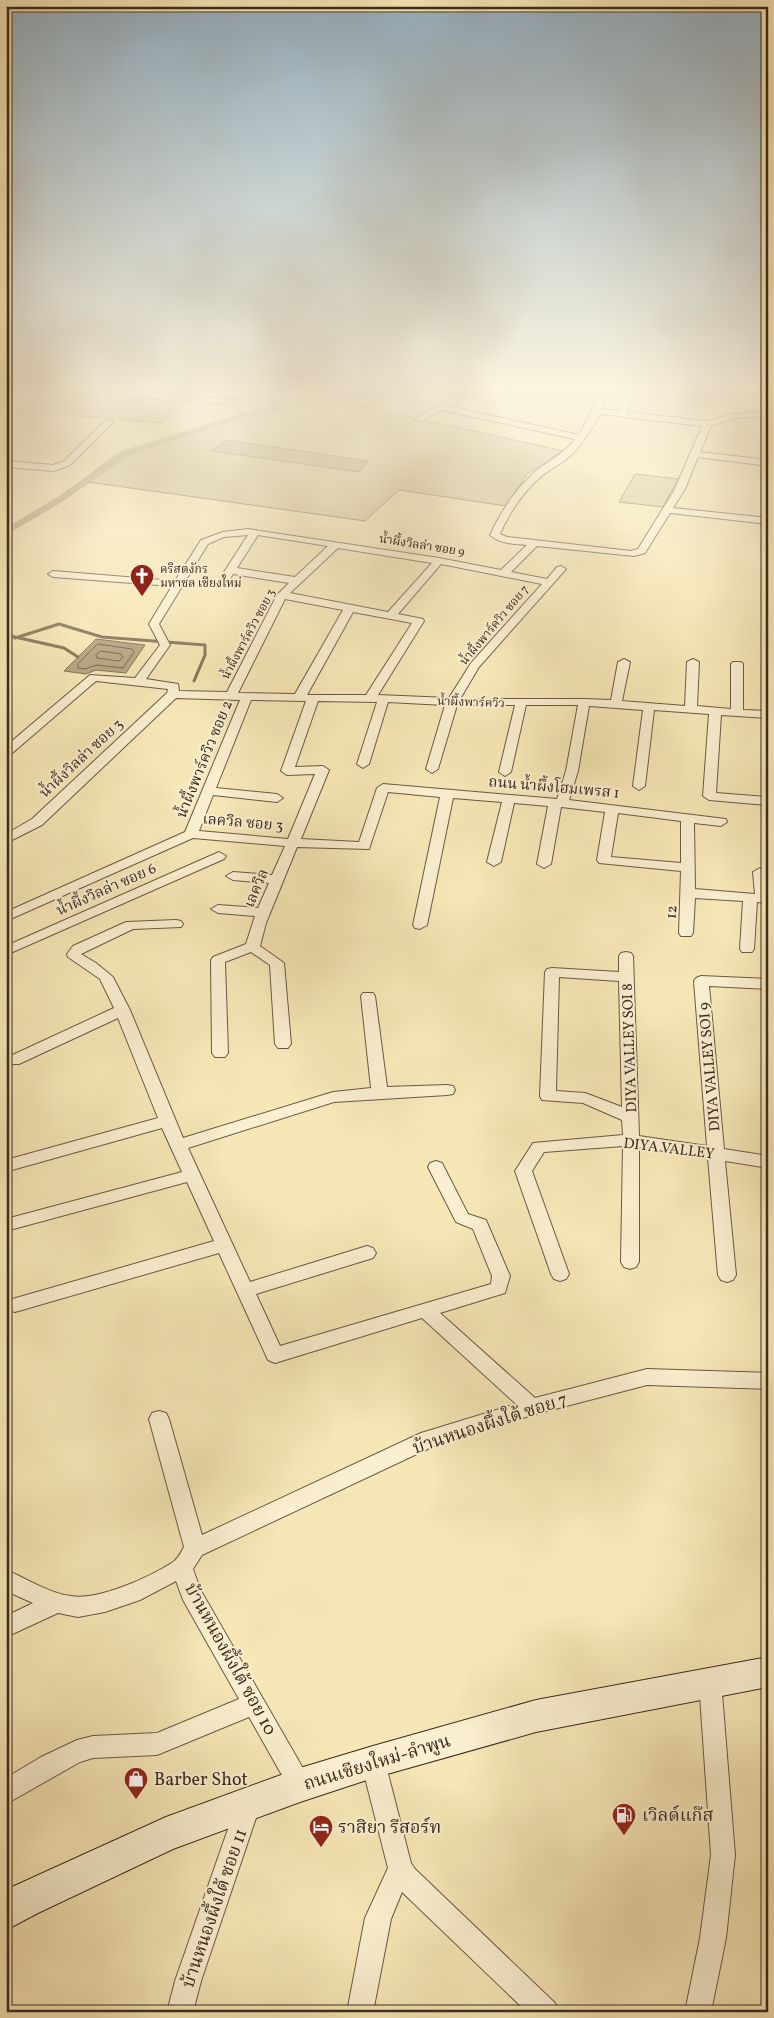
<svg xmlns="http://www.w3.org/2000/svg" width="774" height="2018" viewBox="0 0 774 2018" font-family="Vollkorn,'Noto Serif Thai',serif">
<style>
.green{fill:#d7c79c;stroke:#89785e}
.water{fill:#b7a783;stroke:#85755b}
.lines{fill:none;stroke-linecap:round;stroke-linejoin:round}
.shore{stroke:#796851;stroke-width:1}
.stream-far1{stroke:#85755b;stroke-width:2.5}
.stream{stroke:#85755b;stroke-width:3}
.canal{fill:#b7a783;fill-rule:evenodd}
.street-casing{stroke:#6a5945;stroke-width:2}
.secondary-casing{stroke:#3b2a1f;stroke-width:2}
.street{fill:#faefd0;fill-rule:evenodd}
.secondary{fill:#faefd0;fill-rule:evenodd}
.labels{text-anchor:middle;stroke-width:4;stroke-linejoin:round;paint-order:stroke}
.far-street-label{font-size:12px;fill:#3b2a1f;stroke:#faefd0}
.far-poi-label{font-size:12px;fill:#3b2a1f;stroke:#faefd0;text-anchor:start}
.street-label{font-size:15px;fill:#3b2a1f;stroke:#faefd0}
.near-street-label{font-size:18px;fill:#3b2a1f;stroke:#faefd0}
.near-poi-label{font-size:18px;fill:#3b2a1f;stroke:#faefd0;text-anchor:start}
</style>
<rect width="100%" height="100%" fill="#f7e7b6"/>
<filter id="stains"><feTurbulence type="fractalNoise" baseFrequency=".004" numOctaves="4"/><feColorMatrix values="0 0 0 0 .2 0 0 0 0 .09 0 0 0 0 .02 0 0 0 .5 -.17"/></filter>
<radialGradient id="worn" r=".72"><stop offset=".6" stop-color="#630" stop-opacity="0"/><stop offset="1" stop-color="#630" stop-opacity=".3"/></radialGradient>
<g class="green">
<path d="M6 387H157L148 398 185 401 163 423 6 410Z"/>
<path d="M274 387H391L343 402 563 451 527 474 506 506 399 490 365 521 81 481 121 452 260 409 246 404Z"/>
<path d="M635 474 678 479 663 507 619 502Z"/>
</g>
<g class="water">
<path d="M226 440 368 461 359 472 211 451Z"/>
<path d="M96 639 145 645 126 673 96 670 86 674 64 671Z"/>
</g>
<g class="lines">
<g class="shore">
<path d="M98 644 132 649 134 652 123 668 96 665 85 669 78 668V664Z"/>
<path d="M101 651 121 654 123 657 119 661 97 658 96 655Z"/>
</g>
<g class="stream-far1">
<path d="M168 387 164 393 188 395"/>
<path d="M202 396 233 399 253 387"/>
</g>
<g class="stream">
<path d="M6 635 64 648 78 657"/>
<path d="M15 638 59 624 102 637 205 645V655L194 681"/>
</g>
<path class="canal" d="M342 387H355L293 409 247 417 131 454 62 502 6 535V528L56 498 125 450 243 413 288 405Z"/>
<defs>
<g id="street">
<path d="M22 387H64L235 400 257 387H268L236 405 26 389Z"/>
<path d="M493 387H572L568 389 515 390 470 394 448 406 579 435 604 387H612L602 409 619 411 626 398 630 396 634 398 627 412 707 421 733 414 768 412V416L734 418 711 426 700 452 768 460V466L698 457 685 489 673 508 768 518V524L670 513 645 553 634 556 537 546 511 572 547 579 557 567 561 566 566 569 479 667 460 699H584L611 700 618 662 624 659 630 662 622 701 685 706 687 662 693 659 699 662 697 706 731 709V664L733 662H741L743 664V710L768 711V718L721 715 716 793 768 797V805L709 800 703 796 709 714 654 710 645 786 639 790 633 786 643 710 589 706 578 771 569 800 726 819 727 822 721 826 694 823 695 889 755 894 753 872 760 868 765 869 767 872 768 903 757 902 754 949 752 952H742L740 949 743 901 695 898 693 933 691 936H681L679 933 681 871 599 863 597 860 605 812 561 807 551 864 544 868 537 864 548 806 514 803 501 862 494 866 487 862 502 802 453 798 427 925 420 929 415 928 413 925 440 797 388 792 369 849 297 847 266 923 260 946 284 963 291 1044 288 1048H278L275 1044 270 965 251 952 225 962 228 1053 225 1057H215L212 1053 211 960 213 957 246 944 255 916 218 913 211 909 218 905 258 908 269 883 233 880 226 876 233 872 272 875 285 846 193 838 6 921V912L185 832 240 700 176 698 42 825 6 843V834L32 819 167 693 168 689 96 681 10 755 6 756V746L90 675 135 678 160 645 149 624 172 586 53 577 48 574 53 571 175 581 201 540 223 532 248 529 439 558 501 570 527 545C514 544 500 544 490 535 500 513 517 487 536 471 550 460 564 454 575 439L442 410 422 421 415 419 465 390ZM600 414 702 426 675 489 638 549 631 551 507 537 500 534C509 513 525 489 543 475 552 468 563 463 571 455 583 443 592 429 600 414ZM248 535 219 580 220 582H228L233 574 289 583 277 595 227 692 179 691 178 684 146 679 170 645 159 624 208 544 224 537ZM258 535 328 546 295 577 237 568ZM338 548 432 563 388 612 290 593ZM441 564 542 584 471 663 449 698 378 695 424 621 423 619 398 614ZM285 599 343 610 295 694 238 693ZM353 612 412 623 366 695H307ZM251 700 306 701 281 771 287 775 315 774 288 839 199 831 213 795 277 802 283 798 277 794 216 788ZM318 701 377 702 357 764 363 768 369 764 388 702 445 705 426 769 432 773 438 769 457 705H515L499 772 505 776 511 772 526 705H578L566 771 557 799 383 784 377 788 359 842 301 839 329 770 323 766 295 767ZM618 813 681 821V863L611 857Z"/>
<path d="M106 420 113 422 70 465 54 471 6 467V461L53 465 64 461Z"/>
<path d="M219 852 226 856 224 859 6 955V946Z"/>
<path d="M176 920 181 921 183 924 181 927 133 929 81 954 96 963 113 977 130 1010 183 1138 333 1092 371 1088 361 996 363 993H373L375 996 387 1087 447 1085 453 1086 455 1090 453 1094 447 1095 334 1102 188 1148 250 1282 367 1246 373 1248 376 1253 373 1258 256 1294 280 1346 491 1284 492 1276 473 1229 456 1222 428 1167 430 1163 436 1161 442 1163 468 1214 486 1220 510 1276 505 1293 440 1313 535 1398 647 1369 768 1373V1389L647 1385 532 1415 434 1446 202 1555 193 1569 200 1589 308 1777 312 1785 308 1793 300 1797 292 1793 249 1717 157 1755 93 1758 80 1762 6 1804V1778L41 1757 77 1740 93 1736 157 1733 239 1699 183 1600 176 1581 140 1600 105 1612 78 1617 58 1613 6 1637V1616L33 1603 6 1591V1570C28 1579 48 1593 71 1596 98 1601 150 1577 173 1562 178 1559 181 1552 184 1547L149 1419 152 1413 159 1411 166 1413 169 1419 202 1535 421 1433 516 1404 422 1318 275 1363 268 1360 219 1253 15 1312 9 1310 6 1306 9 1300 214 1241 187 1182 6 1231V1219L182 1172 162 1128 12 1170 6 1168V1160L158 1118 118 1018 19 1064H7L6 1058 114 1008 100 979 68 957 67 954 73 946 126 922Z"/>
<path d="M626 952 631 953 633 956 639 1136 707 1146 694 981 696 978 701 976 768 979V989L709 986 724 1149 768 1156V1168L725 1161 736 1275 733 1280 727 1282 721 1280 718 1275 708 1158 639 1147V1262L636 1267 630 1269 624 1267 621 1262 623 1146 544 1152 532 1171 569 1274 566 1279 560 1281 554 1279 551 1274 515 1171 533 1143 623 1135 622 1120 583 1103 542 1100 540 1096 545 972 547 969 552 968 619 972V956L621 953ZM559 977 619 981 622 1107 585 1093 556 1091Z"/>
<path d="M710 1670 718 1673 721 1681 735 1855 726 1938 711 2012H685L700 1938 711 1855 699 1681 702 1673Z"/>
<path d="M373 1750 381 1754 385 1762 411 1863 415 1869 555 2003 559 2012H527L402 1892 391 1919 373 2012H347L365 1918 388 1868 361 1762 365 1754Z"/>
<path d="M248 1794 256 1798 260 1806 201 1981 193 2012H167L175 1981 236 1806 240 1798Z"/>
</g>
<path id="secondary" d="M768 1657V1687L536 1732 373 1778 300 1802 173 1849 38 1913 6 1930V1891L12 1887 166 1817 300 1768 373 1746 536 1700Z"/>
</defs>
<use href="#street" class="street-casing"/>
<use href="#secondary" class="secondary-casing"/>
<use href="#street" class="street"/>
<use href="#secondary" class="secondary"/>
</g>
<linearGradient id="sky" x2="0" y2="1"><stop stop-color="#94afc0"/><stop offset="0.58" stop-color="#fbf4de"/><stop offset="1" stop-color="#fbf4de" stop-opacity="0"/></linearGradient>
<rect width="774" height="670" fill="url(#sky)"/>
<defs>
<symbol id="church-pin" viewBox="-11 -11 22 30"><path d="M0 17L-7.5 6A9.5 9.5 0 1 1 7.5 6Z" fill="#8f2418" stroke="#faefd0"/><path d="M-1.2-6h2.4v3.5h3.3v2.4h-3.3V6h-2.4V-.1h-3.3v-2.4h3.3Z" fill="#fff"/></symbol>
<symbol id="shop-pin" viewBox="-11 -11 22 30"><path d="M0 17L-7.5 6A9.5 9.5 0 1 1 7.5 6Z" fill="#8f2418" stroke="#faefd0"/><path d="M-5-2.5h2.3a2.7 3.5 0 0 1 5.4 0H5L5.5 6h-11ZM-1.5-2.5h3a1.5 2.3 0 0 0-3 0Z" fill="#fff"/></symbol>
<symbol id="fuel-pin" viewBox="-11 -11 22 30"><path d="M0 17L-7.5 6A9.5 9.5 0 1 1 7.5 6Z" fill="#8f2418" stroke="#faefd0"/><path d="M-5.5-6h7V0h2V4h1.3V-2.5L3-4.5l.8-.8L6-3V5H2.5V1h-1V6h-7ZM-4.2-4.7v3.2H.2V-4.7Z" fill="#fff"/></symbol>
<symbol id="hotel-pin" viewBox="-11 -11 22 30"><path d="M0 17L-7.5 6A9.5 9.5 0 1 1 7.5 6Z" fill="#8f2418" stroke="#faefd0"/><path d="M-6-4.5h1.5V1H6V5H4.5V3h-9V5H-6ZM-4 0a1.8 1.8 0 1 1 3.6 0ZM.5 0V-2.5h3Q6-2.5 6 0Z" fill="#fff"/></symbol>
</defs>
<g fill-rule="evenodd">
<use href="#church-pin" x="128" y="562" width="28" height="38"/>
<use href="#shop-pin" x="122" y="1765" width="28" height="38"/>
<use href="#fuel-pin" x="610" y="1801" width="28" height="38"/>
<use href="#hotel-pin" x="307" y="1813" width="28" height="38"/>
</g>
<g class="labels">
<g class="far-street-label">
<text transform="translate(422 545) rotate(9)" y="4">น้ำผึ้งวิลล่า ซอย 9</text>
<text transform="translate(494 625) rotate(-50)" y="4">น้ำผึ้งพาร์ควิว ซอย 7</text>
<text transform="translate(248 634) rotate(-62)" y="4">น้ำผึ้งพาร์ควิว ซอย 3</text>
<text transform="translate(471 702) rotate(2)" y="4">น้ำผึ้งพาร์ควิว</text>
</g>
<g class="far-poi-label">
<text x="160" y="573">คริสตงักร<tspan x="160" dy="14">มหาชล เชียงใหม่</tspan></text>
</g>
<g class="street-label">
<text transform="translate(81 758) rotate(-43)" y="5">น้ำผึ้งวิลล่า ซอย 3</text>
<text transform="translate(204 759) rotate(-68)" y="5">น้ำผึ้งพาร์ควิว ซอย 2</text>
<text transform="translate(554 787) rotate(5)" y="5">ถนน น้ำผึ้งโฮมเพรส 1</text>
<text transform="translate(243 822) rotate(5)" y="5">เลควิล ซอย 3</text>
<text transform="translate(256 888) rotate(-67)" y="5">เลควิล</text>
<text transform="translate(106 889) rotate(-24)" y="5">น้ำผึ้งวิลล่า ซอย 6</text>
<text transform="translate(671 912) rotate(-86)" y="5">12</text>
<text transform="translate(629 1048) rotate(-92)" y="5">DIYA VALLEY SOI 8</text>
<text transform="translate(709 1067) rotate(-95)" y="5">DIYA VALLEY SOI 9</text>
<text transform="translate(669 1148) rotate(7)" y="5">DIYA VALLEY</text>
</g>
<g class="near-street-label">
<text transform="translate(490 1423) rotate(-18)" y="6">บ้านหนองผึ้งใต้ ซอย 7</text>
<text transform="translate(231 1659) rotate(61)" y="6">บ้านหนองผึ้งใต้ ซอย 10</text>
<text transform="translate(377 1762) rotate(-17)" y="6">ถนนเชียงใหม่-ลำพูน</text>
<text transform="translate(214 1908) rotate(-71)" y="6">บ้านหนองผึ้งใต้ ซอย 11</text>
</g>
<g class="near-poi-label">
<text x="154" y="1785">Barber Shot</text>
<text x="642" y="1821">เวิลด์แก๊ส</text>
<text x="338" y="1833">ราสิยา รีสอร์ท</text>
</g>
</g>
<rect width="774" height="2018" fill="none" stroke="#f7e7b6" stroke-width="25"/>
<rect x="8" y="8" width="759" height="2003" fill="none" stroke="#3b2a1f" stroke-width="2.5"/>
<rect x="12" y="12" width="749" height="1993" fill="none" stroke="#3b2a1f"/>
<rect width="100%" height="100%" filter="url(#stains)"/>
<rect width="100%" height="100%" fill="url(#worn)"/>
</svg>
